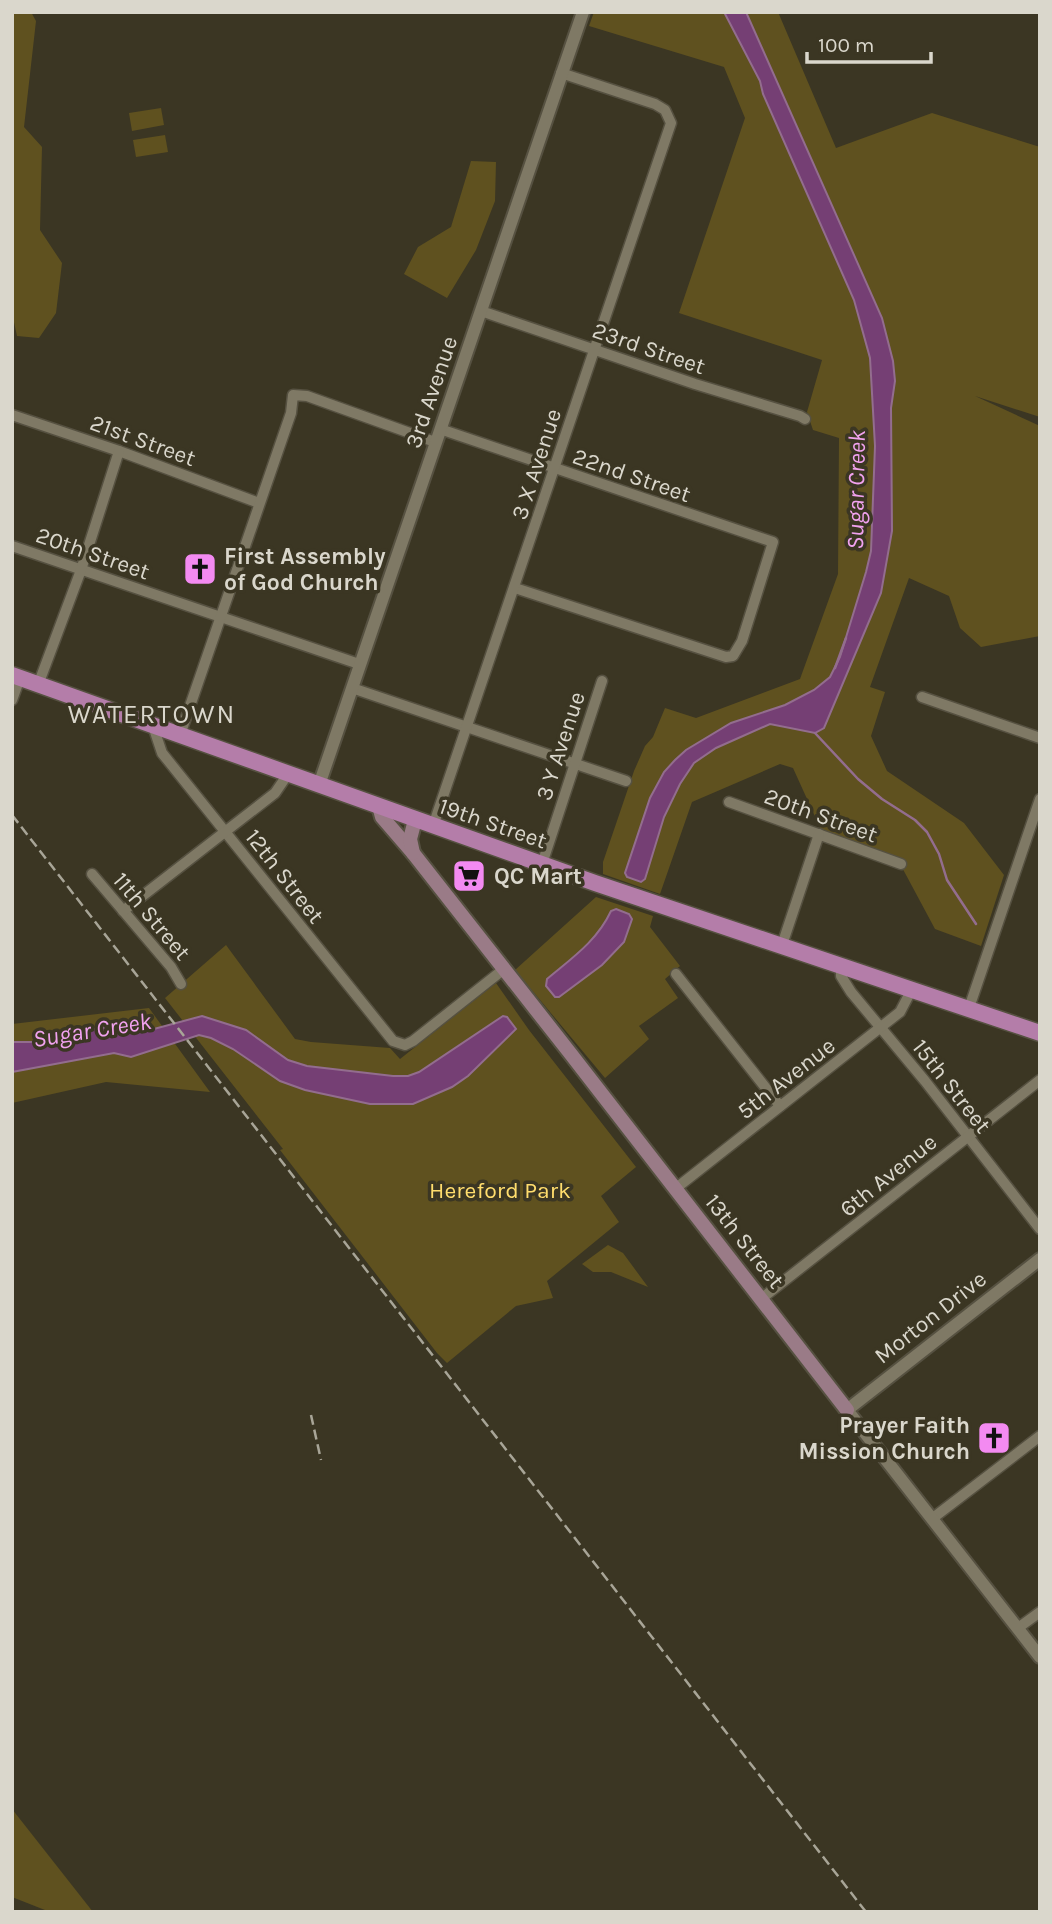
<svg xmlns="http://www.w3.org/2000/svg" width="1052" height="1924" viewBox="0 0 1052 1924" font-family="Karla,sans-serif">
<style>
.green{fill:#5f511f}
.water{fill:#753f74;stroke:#936d8e;stroke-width:2}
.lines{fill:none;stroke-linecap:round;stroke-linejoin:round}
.stream{stroke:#936d8e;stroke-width:2.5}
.minor-casing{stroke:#565141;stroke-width:13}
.tertiary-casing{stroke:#565141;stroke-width:16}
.secondary-casing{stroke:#565141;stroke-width:18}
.primary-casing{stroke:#565141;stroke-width:19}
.minor{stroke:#7f7965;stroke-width:10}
.tertiary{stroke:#7f7965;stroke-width:12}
.secondary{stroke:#9a7b87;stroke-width:14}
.primary{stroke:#b47da9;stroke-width:16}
.rail{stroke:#a8a597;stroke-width:2.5;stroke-dasharray:10 5;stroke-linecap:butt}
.labels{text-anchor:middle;stroke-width:7;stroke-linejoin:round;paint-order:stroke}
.street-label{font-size:23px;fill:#dad7cc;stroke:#3b3623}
.poi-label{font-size:23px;font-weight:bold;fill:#dad7cc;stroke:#3b3623;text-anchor:start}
.park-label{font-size:23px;fill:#ffdd6d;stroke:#3b3623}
.water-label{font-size:24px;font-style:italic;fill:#f1a2ef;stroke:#3b3623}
.quarter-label{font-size:26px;letter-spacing:2px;fill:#dad7cc;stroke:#3b3623}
</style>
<rect width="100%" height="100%" fill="#3b3623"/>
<g class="green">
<path d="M12 12H31L36 21 24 127 42 147 40 230 62 263 56 313 39 338 17 336 12 313Z"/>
<path d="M594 12H778L836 148 932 113 1040 147V417L975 396 1040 426V636L981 647 960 628 949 596 909 578 870 687 885 692 871 736 887 771 964 823 1004 875 981 946 935 929 898 860 822 832 793 768 780 764 692 802 660 894 603 874V862L634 771 645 746 653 737 665 708 696 718 800 679 838 574 839 438 813 430 807 412 822 360 679 313 745 118 724 67 589 26Z"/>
<path d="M161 108 164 125 132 131 129 113Z"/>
<path d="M165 135 168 152 136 157 133 140Z"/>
<path d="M471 161 496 162 495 201 476 250 447 298 404 274 418 247 451 227Z"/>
<path d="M596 897 653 916 650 927 680 966 665 979 678 998 639 1026 649 1039 605 1078 515 970Z"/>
<path d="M226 945 295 1039 311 1042 390 1048 400 1059 496 983 529 1030 636 1167 601 1196 619 1222 547 1281 553 1298 516 1306 447 1363 437 1353 280 1150 283 1149 165 998Z"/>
<path d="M149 1008 210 1092 106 1082 12 1103V1024Z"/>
<path d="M608 1245 623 1253 648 1287 611 1272H593L582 1264Z"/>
<path d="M12 1809 93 1912H50L12 1897Z"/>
</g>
<g class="water">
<path d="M724 12H746L882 318 893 361 895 381 891 408 892 531 881 593 824 728 815 733 770 724 716 748 694 763 680 784 664 817 645 879 641 882 627 877 625 873 650 798 664 772 675 760 686 750 731 723 785 705 814 690 830 677 840 657 866 572 871 551 875 446 870 358 854 300 763 94 760 81Z"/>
<path d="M616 909 629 914 632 919 624 942 602 965 559 997H555L546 986 547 979C572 958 597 941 611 911Z"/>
<path d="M202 1016 246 1030 288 1060 307 1066 393 1076H408L419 1072 503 1016 507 1017 516 1029 468 1076 452 1087 413 1104H370L305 1090 280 1081 233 1049 211 1038 199 1035 131 1057 114 1053 12 1072V1042H48L98 1028 125 1026 154 1029Z"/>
</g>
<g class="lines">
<g class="stream">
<path d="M835 668 846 638"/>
<path d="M815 733 858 779 882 799 915 820 927 832 939 854 947 880 976 924"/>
</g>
<defs>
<g id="minor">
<path d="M481 311 695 384 800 416 805 419"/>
<path d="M12 415 119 451 259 503"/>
<path d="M440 429 773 542 742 641 733 656 726 657 515 588"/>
<path d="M12 546 359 664"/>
<path d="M38 685 81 570 119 451"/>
<path d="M352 688 626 781"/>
<path d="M922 697 1040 738"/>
<path d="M12 700 20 678"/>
<path d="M153 726 162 753 393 1041 405 1045 413 1041 504 969"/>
<path d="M180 735 291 413 293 395 307 396 435 442"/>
<path d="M729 802 901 864"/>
<path d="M433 826 671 123 665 110 655 104 561 73"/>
<path d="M542 864 602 681"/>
<path d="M92 874 171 967 181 984"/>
<path d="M123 911 275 793 288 774"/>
<path d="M782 945 819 834"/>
<path d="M841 966V976L851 992 925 1081 1040 1229"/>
<path d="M676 974 780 1106"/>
<path d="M969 1008 1040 799"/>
<path d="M675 1189 900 1012 912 989"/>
<path d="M761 1299 1040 1080"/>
<path d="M933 1518 1040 1436"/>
<path d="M1018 1628 1040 1612"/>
</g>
<g id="tertiary">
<path d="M319 785 583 12"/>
<path d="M1040 1259 847 1410 1040 1657"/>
</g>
<g id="secondary">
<path d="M379 806 382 817 413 853 570 1053 847 1410"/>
<path d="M413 853 410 839 415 820"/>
</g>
<path id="primary" d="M12 675 595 883 1040 1033"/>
</defs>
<use href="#minor" class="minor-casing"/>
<use href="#tertiary" class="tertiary-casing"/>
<use href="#secondary" class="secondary-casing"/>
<use href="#primary" class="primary-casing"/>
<use href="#minor" class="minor"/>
<use href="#tertiary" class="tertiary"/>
<use href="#secondary" class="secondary"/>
<use href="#primary" class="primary"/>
<g class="rail">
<path d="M12 815 866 1912"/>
<path d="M311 1415 321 1460"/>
</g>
</g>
<defs>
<symbol id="church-square" viewBox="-11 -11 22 22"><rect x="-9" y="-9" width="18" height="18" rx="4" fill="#f38af1" stroke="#3b3623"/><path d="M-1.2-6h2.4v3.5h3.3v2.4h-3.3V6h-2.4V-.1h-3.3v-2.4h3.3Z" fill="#111"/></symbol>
<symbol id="supermarket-square" viewBox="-11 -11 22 22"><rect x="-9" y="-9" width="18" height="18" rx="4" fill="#f38af1" stroke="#3b3623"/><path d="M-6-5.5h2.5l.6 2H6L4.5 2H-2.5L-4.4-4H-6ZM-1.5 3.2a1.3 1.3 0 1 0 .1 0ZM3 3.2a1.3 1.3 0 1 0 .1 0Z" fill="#111"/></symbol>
</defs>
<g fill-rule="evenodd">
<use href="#church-square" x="181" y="550" width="38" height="38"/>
<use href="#supermarket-square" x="450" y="857" width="38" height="38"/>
<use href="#church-square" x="975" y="1419" width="38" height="38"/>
</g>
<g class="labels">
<g class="street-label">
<text transform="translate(649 348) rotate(19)" y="8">23rd Street</text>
<text transform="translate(431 392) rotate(-71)" y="8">3rd Avenue</text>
<text transform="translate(143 440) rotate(20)" y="8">21st Street</text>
<text transform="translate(536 464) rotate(-72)" y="8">3 X Avenue</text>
<text transform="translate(632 475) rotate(19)" y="8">22nd Street</text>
<text transform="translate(93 553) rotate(19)" y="8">20th Street</text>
<text transform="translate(560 746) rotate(-72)" y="8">3 Y Avenue</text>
<text transform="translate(821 815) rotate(20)" y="8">20th Street</text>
<text transform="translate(493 823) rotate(19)" y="8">19th Street</text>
<text transform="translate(285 876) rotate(52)" y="8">12th Street</text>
<text transform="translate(152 916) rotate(50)" y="8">11th Street</text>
<text transform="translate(786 1078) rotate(-38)" y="8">5th Avenue</text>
<text transform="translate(952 1086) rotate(52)" y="8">15th Street</text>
<text transform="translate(888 1175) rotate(-39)" y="8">6th Avenue</text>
<text transform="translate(745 1241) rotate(52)" y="8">13th Street</text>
<text transform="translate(930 1317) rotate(-38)" y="8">Morton Drive</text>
</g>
<g class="poi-label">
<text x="224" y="564">First Assembly<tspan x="224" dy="26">of God Church</tspan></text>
<text x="494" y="884">QC Mart</text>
<text x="970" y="1433" text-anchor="end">Prayer Faith<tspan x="970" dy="26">Mission Church</tspan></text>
</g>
<g class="park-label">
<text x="500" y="1198">Hereford Park</text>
</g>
<g class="water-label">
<text transform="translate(856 490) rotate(-89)" y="8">Sugar Creek</text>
<text transform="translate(92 1030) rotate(-9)" y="8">Sugar Creek</text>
</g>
<g class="quarter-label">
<text x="152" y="723">WATERTOWN</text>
</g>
</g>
<rect width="1052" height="1924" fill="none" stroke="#dad7cc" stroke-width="28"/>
<path d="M807 52v10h124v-10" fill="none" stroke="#dad7cc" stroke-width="3.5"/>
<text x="818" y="52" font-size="21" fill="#dad7cc" stroke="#3b3623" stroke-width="5" paint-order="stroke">100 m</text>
</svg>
